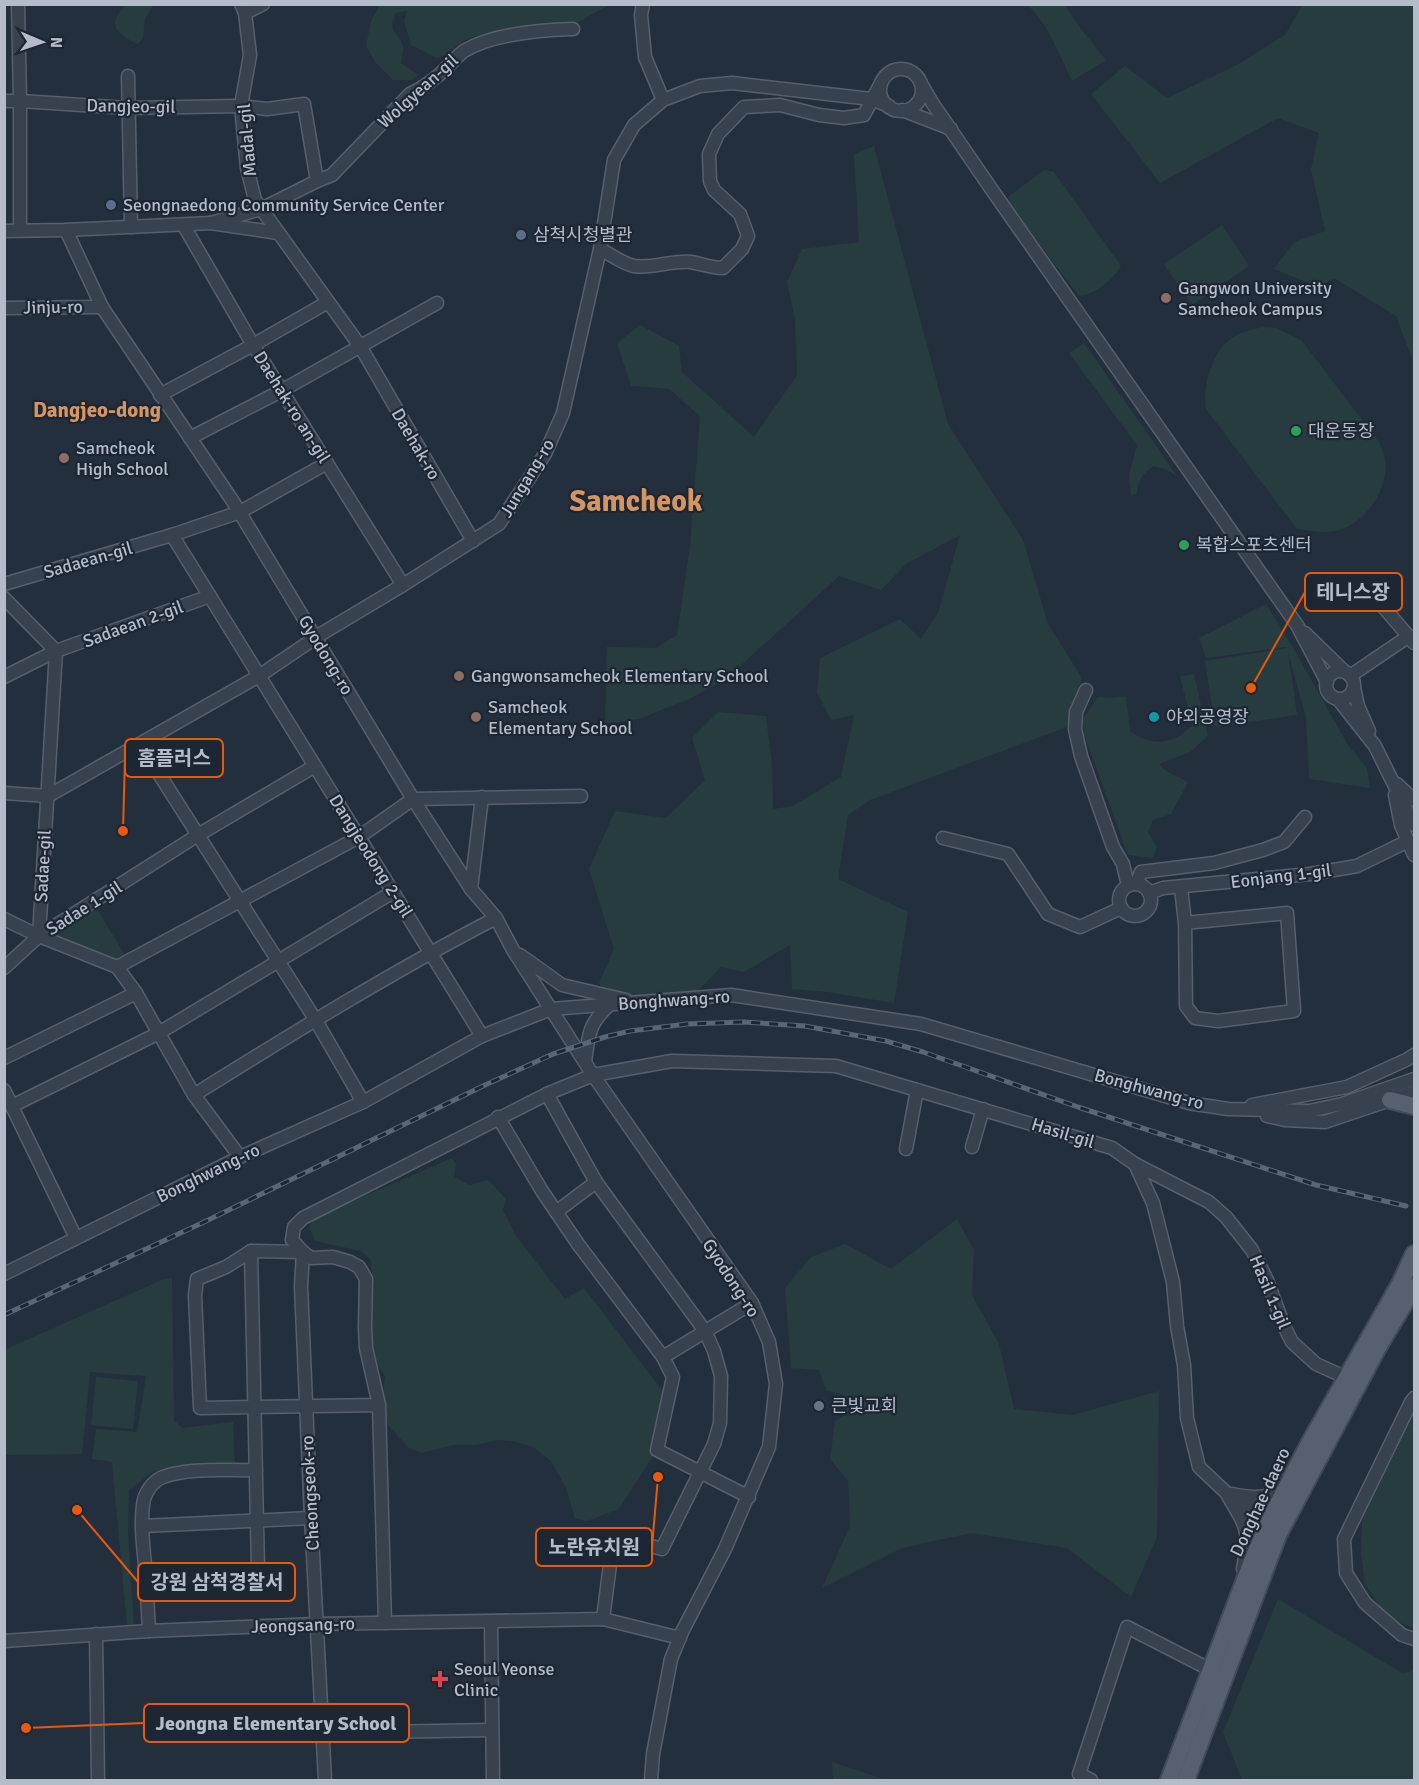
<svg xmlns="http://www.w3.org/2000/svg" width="1419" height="1785" viewBox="0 0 1419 1785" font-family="Signika,'Noto Sans KR',sans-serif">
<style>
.green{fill:#263c3f}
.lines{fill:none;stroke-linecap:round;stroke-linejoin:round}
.minor-casing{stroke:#565f6c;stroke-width:15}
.major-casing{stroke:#414a57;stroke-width:20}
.minor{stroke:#38414e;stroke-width:12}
.major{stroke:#56606e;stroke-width:16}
.rail-casing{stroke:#5a6575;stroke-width:5}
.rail{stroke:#1d2633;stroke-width:3;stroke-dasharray:9;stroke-linecap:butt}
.service-dot{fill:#5c6f8a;stroke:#1d2633;stroke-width:2}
.education-dot{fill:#8d6e63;stroke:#1d2633;stroke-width:2}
.leisure-dot{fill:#2e9e5b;stroke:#1d2633;stroke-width:2}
.culture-dot{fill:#0f9aa8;stroke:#1d2633;stroke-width:2}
.worship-dot{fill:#6b7280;stroke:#1d2633;stroke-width:2}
.health-dot{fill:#e0444e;stroke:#1d2633;stroke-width:2}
.labels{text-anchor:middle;stroke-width:4.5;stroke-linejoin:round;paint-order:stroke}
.street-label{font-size:18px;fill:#b4bcc9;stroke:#1d2633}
.poi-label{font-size:18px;fill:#b4bcc9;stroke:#1d2633;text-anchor:start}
.quarter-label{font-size:21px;font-weight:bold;fill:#d59563;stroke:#1d2633}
.town-label{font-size:30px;font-weight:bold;fill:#d59563;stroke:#1d2633}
.leader{fill:none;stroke:#e8590c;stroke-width:2}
.callout-dot{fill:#e8590c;stroke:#1d2633;stroke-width:2}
.callout{fill:#1d2633;stroke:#e8590c;stroke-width:2}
.callout-label{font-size:20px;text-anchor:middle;font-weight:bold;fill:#b4bcc9}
</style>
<rect width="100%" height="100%" fill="#242f3e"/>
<g class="green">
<path d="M1303 4 1414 5V358H1412L1396 316 1334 278 1318 287 1274 269 1294 242 1325 231 1311 169 1319 133 1278 118 1160 183 1091 94 1125 66 1167 98 1235 66 1285 35Z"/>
<path d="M126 5H153L145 19 143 38 138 44C115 33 106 25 126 5Z"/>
<path d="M380 5H609L573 25 481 34 463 41 445 55 437 58 411 45 404 21 407 11 396 13C386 34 399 31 403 47 404 51 401 59 401 63L418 75 412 80H393L376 63 366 46 371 21Z"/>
<path d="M1027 5H1065L1081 29 1106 60 1072 81C1061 58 1047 21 1027 5Z"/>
<path d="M874 146 948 424 1023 540 1048 624 1082 678 1067 727 870 800 848 815 838 879 908 912 894 1003 828 992 792 989 790 945 744 972 721 967 690 999 609 997 599 983 614 949 589 869 615 811 666 818 705 780 692 738 718 712 766 716 772 764 773 809 793 806 841 777 854 715 831 720 817 693 820 658 900 619 921 639 938 613 960 535 906 564 881 590 839 576 726 679 689 699 639 719 605 724 607 647 656 648 677 635 690 546 700 416 669 389 631 386 617 343 640 325 679 346 682 372 754 437 797 375 795 319 787 282 802 249 859 242 854 154Z"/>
<path d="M1044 170 1054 172 1121 266C1113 279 1095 295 1079 296L1010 206 1008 197Z"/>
<path d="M1222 225 1249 266 1192 305 1164 264Z"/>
<path d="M1263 327 1276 328 1302 341 1379 442C1381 446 1383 451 1384 455 1392 485 1367 522 1339 530 1325 534 1311 531 1297 529L1206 409C1204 395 1205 381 1211 368 1221 340 1235 333 1263 327Z"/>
<path d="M1084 343 1177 476 1166 469 1154 466C1143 473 1138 479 1137 493L1131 496 1129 475 1137 445 1069 353Z"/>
<path d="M1266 604 1288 639 1348 745 1367 768 1370 788 1309 779 1306 717 1288 653 1297 715 1215 727 1205 661 1287 648 1286 647 1206 658 1199 638Z"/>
<path d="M1194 674 1208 736 1190 752 1159 764 1166 771 1188 782 1171 814 1153 820 1148 832 1157 847 1153 858 1128 855 1084 734 1083 719 1098 697 1111 698 1126 696 1130 731C1152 747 1174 745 1192 725L1180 676Z"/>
<path d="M94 904 128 960 112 970 44 935Z"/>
<path d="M452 1158 456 1164 454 1177 469 1185 488 1180 506 1199 503 1210 516 1236 565 1299 584 1288 661 1389 667 1400 660 1445 619 1509 587 1521 575 1518 566 1488 551 1461 533 1447 513 1441 497 1440 476 1445H453L422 1453 409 1448 386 1423 383 1396 385 1376 373 1358 369 1323 373 1309V1295L371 1260 361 1251 315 1241 309 1227 314 1218Z"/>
<path d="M957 1219 974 1250 972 1295 999 1344 1014 1409 1073 1415 1159 1391 1157 1537 1131 1597 1067 1548 971 1533 902 1548 822 1588 850 1526 848 1481 830 1459 835 1421 845 1415 846 1396 826 1390 819 1370 791 1368 785 1288 811 1257 845 1244 891 1269Z"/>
<path d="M172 1278 174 1420 182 1428 233 1422 235 1469 154 1471 129 1490 128 1532 134 1626 127 1627 112 1462 92 1459 96 1429 137 1432 146 1376 90 1372 82 1454 5 1455 4 1350 164 1279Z"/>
<path d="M96 1377 138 1381 133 1429 91 1425Z"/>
<path d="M1414 1411V1628L1401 1623 1381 1608 1365 1584 1361 1553 1362 1521 1377 1485Z"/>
<path d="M1278 1599 1402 1673 1414 1671V1780H1242L1223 1732Z"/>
<path d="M832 1762 886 1780H833Z"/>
</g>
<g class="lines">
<defs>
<g id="minor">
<path d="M18 4 20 101V230"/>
<path d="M241 4 245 13 250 55 241 106 247 168 255 200 360 346 473 541"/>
<path d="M643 4 641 15 645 57 663 100"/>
<path d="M245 13 263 4"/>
<circle cx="901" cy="90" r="21"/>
<path d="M128 76 131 227"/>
<path d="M920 82 933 104 992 190 1297 625 1327 682"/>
<path d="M4 101H20L128 108 241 106 267 109 304 104 317 181 261 209 211 223"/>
<path d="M902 110 951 129"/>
<path d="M317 181 332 175 410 94C424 87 436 79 447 67 453 62 458 55 464 51 492 34 540 30 573 29"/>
<path d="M184 226 253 345 403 585"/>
<path d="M66 230 102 307 234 503 413 799 471 889 496 918 513 950 593 1075 752 1303 769 1342 776 1384 769 1447 725 1549 682 1632 671 1659 653 1754 651 1780"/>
<path d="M4 231 66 230 211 223 278 233"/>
<path d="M600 249C610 254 623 264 634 266 653 269 671 260 691 262 702 264 711 268 723 268L742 249 748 236 740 214 714 190 710 181 709 154 718 134 744 107 780 105 819 115 844 118 864 115 881 83"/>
<path d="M4 308 102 307"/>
<path d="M160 395 253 345 328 302"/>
<path d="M190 438 281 391 437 303"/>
<path d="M172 535 482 1036"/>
<path d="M4 584 172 535 240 512 327 463"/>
<path d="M1364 584 1414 643"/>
<path d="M4 598 56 651 39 936 4 968"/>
<path d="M1305 633 1345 672"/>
<circle cx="1340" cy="685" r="14"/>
<path d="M1350 676 1409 636"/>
<path d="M4 677 56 651 210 596"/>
<path d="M1354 687 1358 706 1369 731"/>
<path d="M1086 690 1076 712 1075 729 1081 756 1113 847 1123 864 1128 886"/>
<path d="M1338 699 1375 746 1414 825"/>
<path d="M140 744 315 1019 363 1102"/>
<path d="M1397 784 1414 800"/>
<path d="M4 793 48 796 259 676 321 634 403 585 499 524 545 454 563 413 600 249 614 160 634 125 663 100 700 86 732 83 871 99 889 106"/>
<path d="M1395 795 1401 825 1414 855"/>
<path d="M943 838 1008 854 1048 914 1080 927 1121 908"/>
<path d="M1136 884 1141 872 1214 863 1263 850 1284 842 1305 817"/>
<circle cx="1135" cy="900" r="16"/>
<path d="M1181 888 1185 923 1186 1006 1195 1018 1218 1021 1294 1011 1287 913 1185 923"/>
<path d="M471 889 482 797"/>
<path d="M1149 893 1163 888 1310 874 1357 866 1408 841"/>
<path d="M4 919 39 936 117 967 136 993 194 1095 240 1157"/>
<path d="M39 936 198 835 315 766"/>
<path d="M520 955 562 985 626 1000"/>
<path d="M117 967 359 837 413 799 581 796"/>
<path d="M4 1058 136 993"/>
<path d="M585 1062C589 1034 588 1025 609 1005"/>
<path d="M4 1090 76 1238"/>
<path d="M547 1094 596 1182 705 1331 714 1351 721 1376 720 1423 714 1444 662 1549 633 1541H613L603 1619"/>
<path d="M194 1095C293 1033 392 972 496 918"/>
<path d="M1252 1105 1347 1087 1406 1060 1414 1055"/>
<path d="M12 1106 157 1034 393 892"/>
<path d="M1267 1116 1285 1120 1325 1122 1414 1092"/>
<path d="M498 1117 542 1191 578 1244 663 1357"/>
<path d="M972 1147 983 1109"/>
<path d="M906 1149 917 1090"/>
<path d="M1135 1164 1209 1202 1226 1217 1252 1250 1267 1280 1284 1326 1292 1342 1316 1364 1347 1378"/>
<path d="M556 1212 596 1182"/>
<path d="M4 1274 240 1157 363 1102 482 1036 551 1009 731 995 921 1024 1189 1103 1228 1109 1309 1111 1342 1104 1414 1079"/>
<path d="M1414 1398 1411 1402 1344 1539 1346 1573 1365 1603 1402 1635 1414 1639"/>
<path d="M379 1405 200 1408 195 1295 197 1279 226 1267 251 1251 303 1252 311 1258 333 1257 350 1262 359 1267 366 1279 365 1327 366 1348 379 1405 385 1623"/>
<path d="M1232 1494C1248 1497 1260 1499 1276 1493L1281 1482"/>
<path d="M1228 1496C1248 1530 1250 1530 1243 1569"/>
<path d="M749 1497 657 1450 673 1377 663 1357 752 1303"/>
<path d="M143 1526 311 1518"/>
<path d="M146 1575C144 1552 140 1528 143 1505 144 1494 152 1481 163 1477 189 1467 228 1471 256 1470"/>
<path d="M491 1622 493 1780"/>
<path d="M149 1631 146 1575 258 1569 251 1251"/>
<path d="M96 1634 98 1780"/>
<path d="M4 1641 149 1631 317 1624 603 1619 680 1638"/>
<path d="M323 1733 492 1730"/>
<path d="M325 1780 311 1518 301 1286 303 1252 292 1240 294 1227 303 1218 547 1094 593 1075 672 1061 836 1066 1112 1148 1135 1164 1153 1203 1173 1282 1177 1326 1184 1365 1187 1418 1199 1467 1234 1500 1271 1517"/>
<path d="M1091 1780 1079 1774 1127 1627 1211 1670"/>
</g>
<g id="major">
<path d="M1390 1100 1414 1106"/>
<path d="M1169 1780 1252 1561 1271 1517 1309 1444 1400 1284 1414 1254"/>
<path d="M1186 1780 1278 1535 1377 1349 1414 1287"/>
</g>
</defs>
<use href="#minor" class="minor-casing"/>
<use href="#major" class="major-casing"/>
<use href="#minor" class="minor"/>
<use href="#major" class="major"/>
<defs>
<path id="rail" d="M4 1315 202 1223 483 1086 553 1054 605 1037 630 1031 687 1024 743 1022 805 1026 886 1041 923 1052 1078 1107 1316 1185 1406 1206"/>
</defs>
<use href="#rail" class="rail-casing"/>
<use href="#rail" class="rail"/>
</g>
<g class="service-dot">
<circle cx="111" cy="205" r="6"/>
<circle cx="521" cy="235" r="6"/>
</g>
<g class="education-dot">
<circle cx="1166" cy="298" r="6"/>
<circle cx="64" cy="458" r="6"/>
<circle cx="459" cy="676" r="6"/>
<circle cx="476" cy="717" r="6"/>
</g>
<g class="leisure-dot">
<circle cx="1296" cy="431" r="6"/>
<circle cx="1184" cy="545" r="6"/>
</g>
<circle class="culture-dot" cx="1154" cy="717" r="6"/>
<circle class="worship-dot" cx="819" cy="1406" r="6"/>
<path class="health-dot" d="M437 1670h6v6h6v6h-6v6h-6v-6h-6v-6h6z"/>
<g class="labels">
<g class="street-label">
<text transform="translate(418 91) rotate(-42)" y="6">Wolgyean-gil</text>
<text transform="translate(131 106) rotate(1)" y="6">Dangjeo-gil</text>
<text transform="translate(247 140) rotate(-95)" y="6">Madal-gil</text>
<text transform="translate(53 307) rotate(-1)" y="6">Jinju-ro</text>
<text transform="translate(292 407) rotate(58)" y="6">Daehak-ro an-gil</text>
<text transform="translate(416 444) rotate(60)" y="6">Daehak-ro</text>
<text transform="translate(527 478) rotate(-59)" y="6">Jungang-ro</text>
<text transform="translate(88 560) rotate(-16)" y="6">Sadaean-gil</text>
<text transform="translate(133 624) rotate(-20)" y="6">Sadaean 2-gil</text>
<text transform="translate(326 655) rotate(59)" y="6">Gyodong-ro</text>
<text transform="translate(371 856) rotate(58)" y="6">Dangjeodong 2-gil</text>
<text transform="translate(43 866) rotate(-87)" y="6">Sadae-gil</text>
<text transform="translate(1281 876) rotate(-7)" y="6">Eonjang 1-gil</text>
<text transform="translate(84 908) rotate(-32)" y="6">Sadae 1-gil</text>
<text transform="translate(674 1000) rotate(-4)" y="6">Bonghwang-ro</text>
<text transform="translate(1149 1089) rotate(15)" y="6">Bonghwang-ro</text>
<text transform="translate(1063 1133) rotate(17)" y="6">Hasil-gil</text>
<text transform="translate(208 1173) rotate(-26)" y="6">Bonghwang-ro</text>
<text transform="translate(731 1278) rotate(57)" y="6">Gyodong-ro</text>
<text transform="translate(1270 1292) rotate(67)" y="6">Hasil 1-gil</text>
<text transform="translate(310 1493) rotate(-93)" y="6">Cheongseok-ro</text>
<text transform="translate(1260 1502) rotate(-65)" y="6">Donghae-daero</text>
<text transform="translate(303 1625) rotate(-2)" y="6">Jeongsang-ro</text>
</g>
<g class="poi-label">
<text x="123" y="211">Seongnaedong Community Service Center</text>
<text x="533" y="241">삼척시청별관</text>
<text x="1178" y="294">Gangwon University<tspan x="1178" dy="21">Samcheok Campus</tspan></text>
<text x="1308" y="437">대운동장</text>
<text x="76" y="454">Samcheok<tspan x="76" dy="21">High School</tspan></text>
<text x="1196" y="551">복합스포츠센터</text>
<text x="471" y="682">Gangwonsamcheok Elementary School</text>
<text x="488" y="713">Samcheok<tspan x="488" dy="21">Elementary School</tspan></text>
<text x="1166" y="723">야외공영장</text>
<text x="831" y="1412">큰빛교회</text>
<text x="454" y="1675">Seoul Yeonse<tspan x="454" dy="21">Clinic</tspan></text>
</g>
<g class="quarter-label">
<text x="97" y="417">Dangjeo-dong</text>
</g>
<g class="town-label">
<text x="636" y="511">Samcheok</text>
</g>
</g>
<path class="leader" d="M1251 688L1305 592M123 831L125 758M658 1477L652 1547M77 1510L138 1582M26 1728L144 1723"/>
<g class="callout-dot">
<circle cx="1251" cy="688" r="6"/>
<circle cx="123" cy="831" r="6"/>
<circle cx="658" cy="1477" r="6"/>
<circle cx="77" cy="1510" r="6"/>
<circle cx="26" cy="1728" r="6"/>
</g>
<g class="callout">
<rect x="1305" y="573" width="97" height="38" rx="6"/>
<rect x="125" y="739" width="98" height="38" rx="6"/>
<rect x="536" y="1528" width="116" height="38" rx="6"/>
<rect x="138" y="1563" width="157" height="38" rx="6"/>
<rect x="144" y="1704" width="265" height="38" rx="6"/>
</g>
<g class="callout-label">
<text x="1353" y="599">테니스장</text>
<text x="174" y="765">홈플러스</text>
<text x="594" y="1554">노란유치원</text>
<text x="217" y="1589">강원 삼척경찰서</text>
<text x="276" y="1730">Jeongna Elementary School</text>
</g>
<rect width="1419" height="1785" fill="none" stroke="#b4bcc9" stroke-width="12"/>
<g transform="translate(42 42) rotate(92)" stroke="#1d2633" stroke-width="4.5" paint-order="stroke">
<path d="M0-4.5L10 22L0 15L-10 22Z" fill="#b4bcc9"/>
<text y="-9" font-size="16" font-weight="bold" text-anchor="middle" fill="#b4bcc9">N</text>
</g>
</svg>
